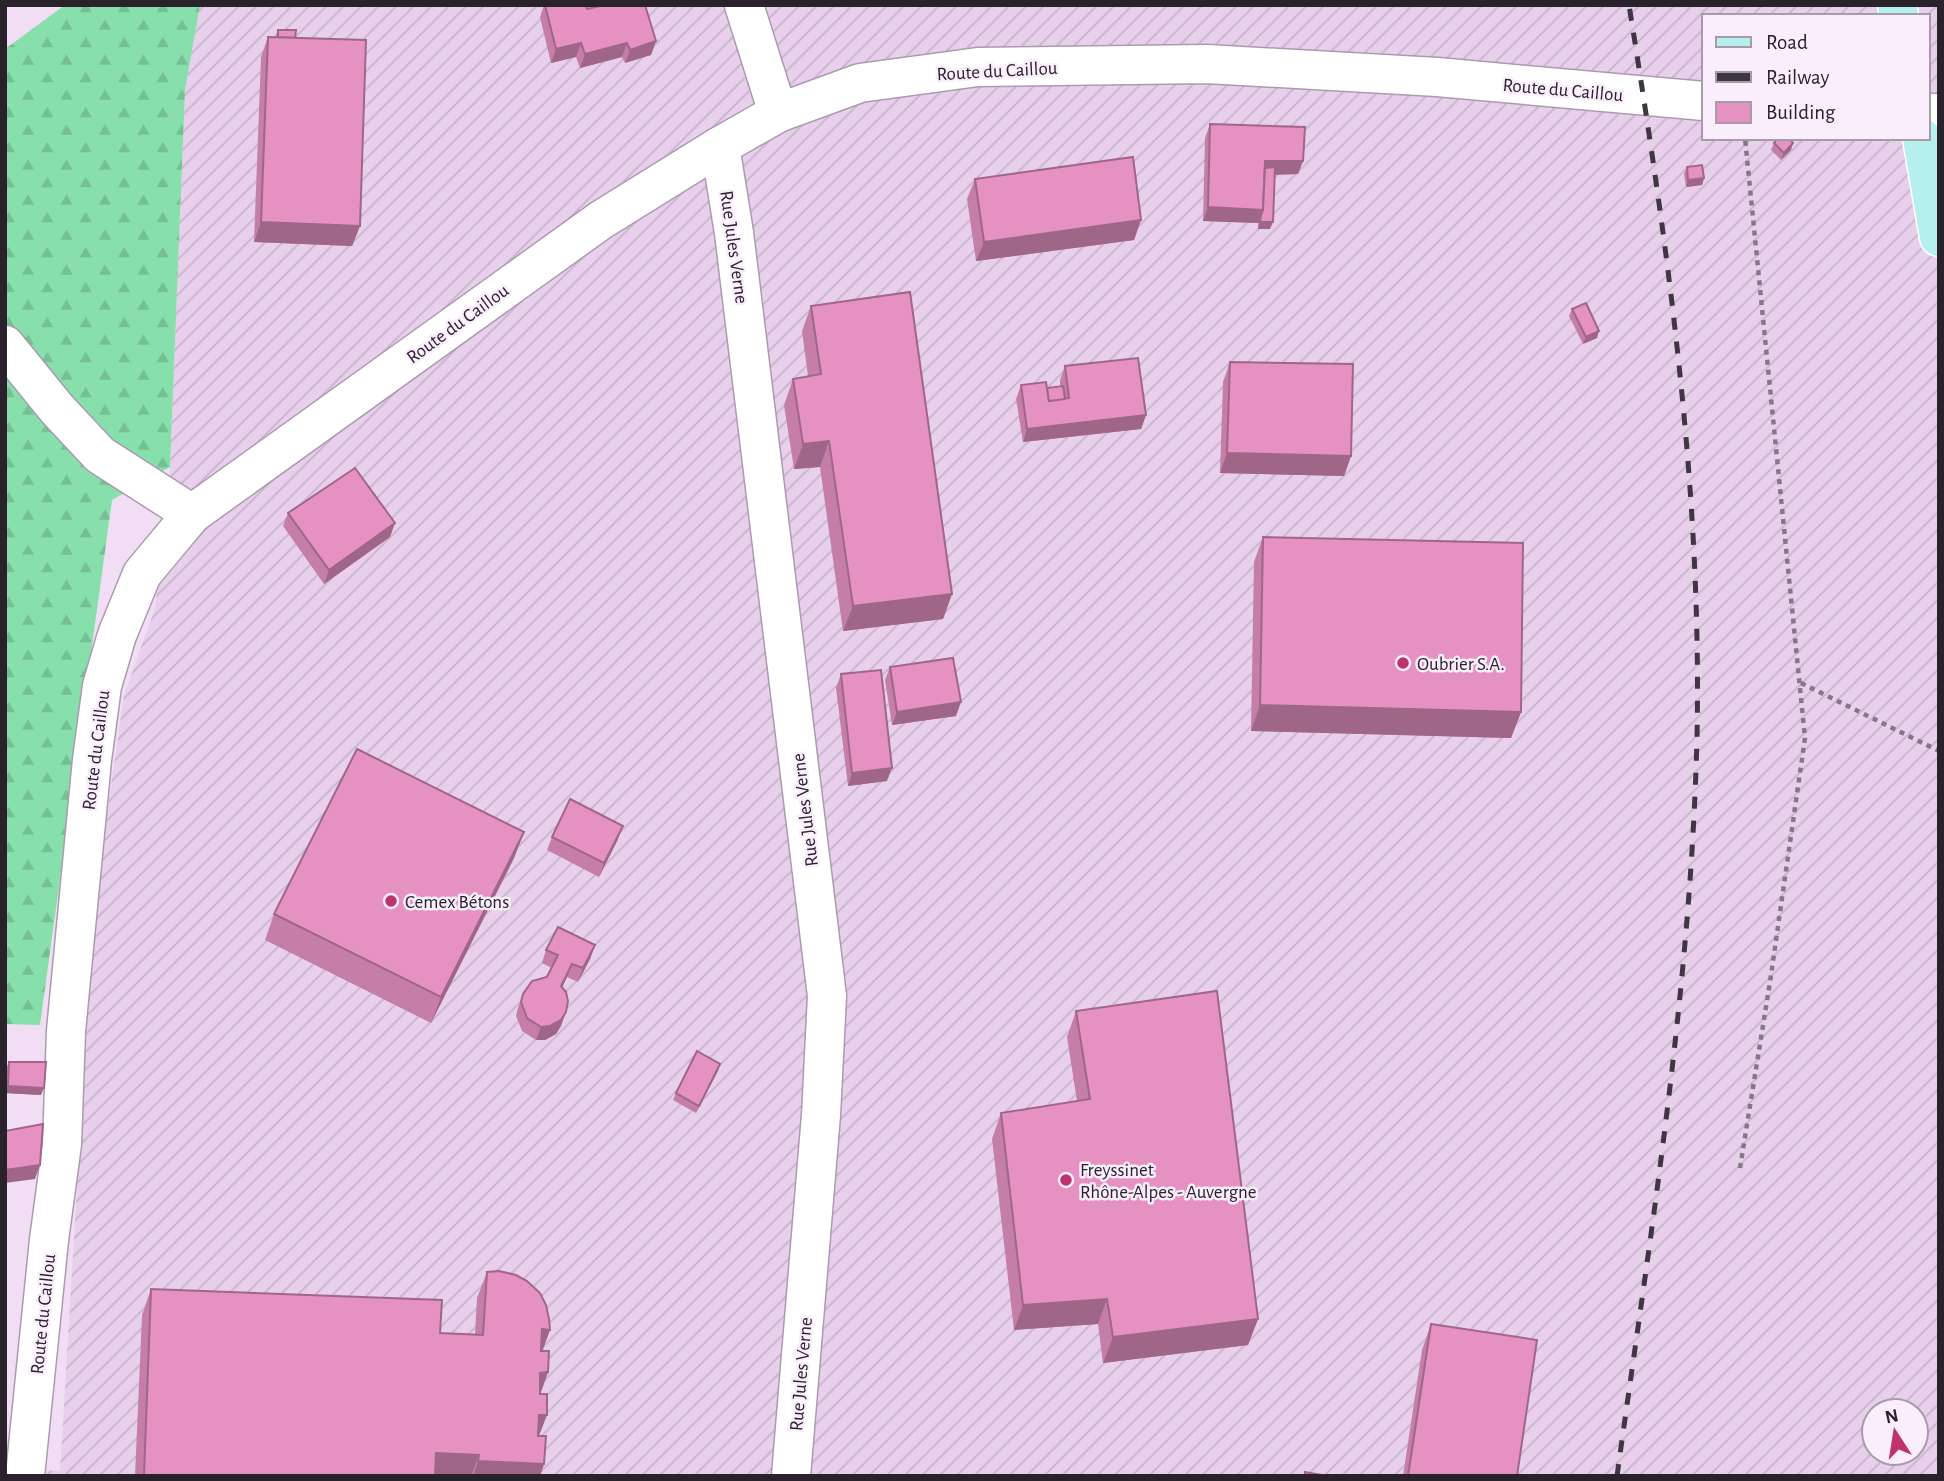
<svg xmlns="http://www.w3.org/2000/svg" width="1944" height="1481" viewBox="0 0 1944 1481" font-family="'Alegreya Sans',sans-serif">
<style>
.industrial{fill:url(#industrial-furrows);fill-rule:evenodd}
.forest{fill:url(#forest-firs)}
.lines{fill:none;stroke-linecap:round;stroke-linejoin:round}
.street-casing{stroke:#ac9aaf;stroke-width:41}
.primary-casing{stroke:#fff;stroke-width:41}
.path{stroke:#847887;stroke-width:4.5;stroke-dasharray:5 5;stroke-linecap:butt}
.street{stroke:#fff;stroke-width:38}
.primary{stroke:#b5efee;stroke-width:38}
.rail{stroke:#3e3640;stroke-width:5;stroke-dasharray:12 12;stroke-linecap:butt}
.wall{fill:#c57ea8}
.shaded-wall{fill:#a06688}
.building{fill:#e592c3;stroke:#a06688;stroke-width:2}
.poi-dot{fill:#bd336b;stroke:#faeefc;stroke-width:2.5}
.labels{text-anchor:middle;stroke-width:5;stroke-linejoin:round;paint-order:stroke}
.street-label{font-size:19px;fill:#29222b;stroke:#faeefc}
.poi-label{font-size:19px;fill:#29222b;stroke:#faeefc;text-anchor:start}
</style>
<defs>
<pattern id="industrial-furrows" width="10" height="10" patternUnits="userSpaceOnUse" patternTransform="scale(1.75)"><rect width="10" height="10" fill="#e8d0ed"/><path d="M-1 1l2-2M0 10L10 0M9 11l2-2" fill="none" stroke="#c7b2cb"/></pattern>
<pattern id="forest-firs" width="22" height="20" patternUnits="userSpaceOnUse" patternTransform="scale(1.75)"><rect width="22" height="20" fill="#87e0ab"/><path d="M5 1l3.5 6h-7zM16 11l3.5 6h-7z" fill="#75c093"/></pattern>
</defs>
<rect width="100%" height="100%" fill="#f1def5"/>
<path class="industrial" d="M200 5H1939V1476H5V1468L60 1471 94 904 124 695 155 608 170 467 185 90ZM1704 16H1928V138H1704ZM1874 1411H1916V1453H1874Z"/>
<path class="forest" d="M65 5H200L185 90 170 467 112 500 40 1025 5 1024V49Z"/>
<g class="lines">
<defs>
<g id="street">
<path d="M744 5 778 113"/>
<path d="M1928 113H1939"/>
<path d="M720 146 734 233 827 996 821 1115 791 1476"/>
<path d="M5 345 57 409 100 455 192 514"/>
<path d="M25 1476 49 1240 62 1144 66 1031 92 760 102 686 117 635 142 574 192 514 601 220 720 146 778 113 860 83 978 67 1207 64 1437 77 1704 101"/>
</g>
<g id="primary">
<path d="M1897 5 1899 16"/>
<path d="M1922 138 1939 237"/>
</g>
</defs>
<use href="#street" class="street-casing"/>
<use href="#primary" class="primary-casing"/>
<g class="path">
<path d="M1801 683 1939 751"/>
<path d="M1740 1168 1770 982 1805 738 1745 138"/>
</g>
<use href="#street" class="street"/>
<use href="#primary" class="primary"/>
<path class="rail" d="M1617 1476C1651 1231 1691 985 1697 737 1702 491 1668 248 1629 5"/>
</g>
<g class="wall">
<path d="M544 5H586L587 9 656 41 651 55 625 63 622 57 580 68 576 57 551 63 540 17Z"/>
<path d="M278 30 295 38 360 226 352 246 254 242 261 57 268 37H275Z"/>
<path d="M1210 124 1303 161 1298 174 1274 175 1270 229H1258V222V223L1203 221 1205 138Z"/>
<path d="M1774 143 1791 150 1781 160 1771 150Z"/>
<path d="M1687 167 1704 178 1702 185 1686 187 1684 174Z"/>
<path d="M975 179 1141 220 1134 240 976 261 967 199Z"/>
<path d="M811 306 952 594 943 619 843 631 820 467 794 469 784 405 793 379 808 376 802 331Z"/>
<path d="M1572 309 1597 338 1583 344 1569 316Z"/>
<path d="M1230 362 1351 456 1344 476 1220 473 1223 382Z"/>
<path d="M1065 366 1146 415 1141 429 1023 442 1016 399 1021 385 1047 388 1060 387V380Z"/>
<path d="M288 513 390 537 324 584 283 526Z"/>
<path d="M1263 537 1521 712 1511 738 1251 731 1254 562Z"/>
<path d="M890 667 956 716 892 725 885 680Z"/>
<path d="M841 674 887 781 848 786 836 688Z"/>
<path d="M524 832 514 858 431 1023 265 940 274 914Z"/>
<path d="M552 837 618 839 599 877 547 850Z"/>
<path d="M595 945 590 959 578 982 567 977 562 988 561 1026 556 1034 545 1040H536L522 1031 516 1016 518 1008 523 994 547 977 552 968 542 963 546 950Z"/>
<path d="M1076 1011 1258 1319 1248 1345 1103 1363 1098 1324 1014 1330 992 1139 1001 1113 1077 1101 1067 1037Z"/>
<path d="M9 1062 41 1095 5 1093 6 1069Z"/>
<path d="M720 1064 696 1113 673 1100 676 1093Z"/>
<path d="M487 1272 542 1351 548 1372 540 1394 539 1436 544 1464 540 1476H135L142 1315 151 1289 440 1333 475 1334 477 1298Z"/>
<path d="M1431 1324 1517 1476H1403L1422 1350Z"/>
</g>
<g class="shaded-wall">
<path d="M656 41 651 55 625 63 630 50Z"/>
<path d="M581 43 576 57 551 63 556 49Z"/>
<path d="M627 43 622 57 580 68 585 54Z"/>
<path d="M1793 143 1791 150 1781 160 1784 153Z"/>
<path d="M1265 161H1303L1298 174 1262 175Z"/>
<path d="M1704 178 1702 185 1686 187 1688 180Z"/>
<path d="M1208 207 1263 210 1258 223 1203 221Z"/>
<path d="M1141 220 1134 240 976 261 984 242Z"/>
<path d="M261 222 360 226 352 246 254 242Z"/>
<path d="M1260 222H1273L1270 229H1258Z"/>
<path d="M1599 331 1597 338 1583 344 1586 337Z"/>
<path d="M1146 415 1141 429 1023 442 1027 429Z"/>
<path d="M829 441 820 467 794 469 803 444Z"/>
<path d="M1227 453 1351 456 1344 476 1220 473Z"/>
<path d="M395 523 390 537 324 584 329 570Z"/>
<path d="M952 594 943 619 843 631 853 606Z"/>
<path d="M961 702 956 716 892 725 897 712Z"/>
<path d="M1260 705 1521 712 1511 738 1251 731Z"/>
<path d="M892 768 887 781 848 786 852 773Z"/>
<path d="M623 826 618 839 599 877 604 863Z"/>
<path d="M524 832 514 858 431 1023 441 997Z"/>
<path d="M595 945 590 959 578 982 583 968Z"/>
<path d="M572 964 567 977 556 1000 561 986Z"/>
<path d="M566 1012 561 1026 556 1034 545 1040H536L541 1027Z"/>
<path d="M720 1064 718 1071 696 1113 699 1106Z"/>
<path d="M8 1086 44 1088 41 1095 5 1093Z"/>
<path d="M40 1165 35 1179 5 1183V1170Z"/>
<path d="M1107 1299 1098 1324 1014 1330 1023 1305Z"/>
<path d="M1258 1319 1248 1345 1103 1363 1113 1337Z"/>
<path d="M542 1329 550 1330 541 1355Z"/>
<path d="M548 1372 539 1398 540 1373Z"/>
<path d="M539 1415H547L537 1441Z"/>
<path d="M436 1453 479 1455 471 1476H428Z"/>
<path d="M478 1461 544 1464 540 1476H473Z"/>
</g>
<g class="building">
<path d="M545 5H586L587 9 604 5H645L656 41 630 50 627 43 585 54 581 43 556 49Z"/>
<path d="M278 30H296L295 38 278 37Z"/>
<path d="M268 37 366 40 360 226 261 222Z"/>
<path d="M1210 124 1305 127 1303 161H1265L1263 210 1208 207Z"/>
<path d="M1778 138H1789L1793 143 1784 153 1774 143Z"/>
<path d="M1133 157 1141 220 984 242 975 179Z"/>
<path d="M1702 165 1704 178 1688 180 1687 167Z"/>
<path d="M1275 167 1273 222H1260L1261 215 1263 210 1265 168Z"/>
<path d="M910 292 952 594 853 606 829 441 803 444 793 379 821 374 811 306Z"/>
<path d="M1586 303 1599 331 1586 337 1572 309Z"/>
<path d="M1138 358 1146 415 1027 429 1021 385 1046 382 1049 401 1069 398 1065 366Z"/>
<path d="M1230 362 1353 364 1351 456 1227 453Z"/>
<path d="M1063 386 1065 399 1049 401 1047 388Z"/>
<path d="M355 468 395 523 329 570 288 513Z"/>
<path d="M1263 537 1523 543 1521 712 1260 705Z"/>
<path d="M953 658 961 702 897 712 890 667Z"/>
<path d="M881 670 892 768 852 773 841 674Z"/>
<path d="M357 749 524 832 441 997 274 914Z"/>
<path d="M570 799 623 826 604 863 552 837Z"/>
<path d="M558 927 595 945 583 968 572 964 561 986 566 992 568 1001 566 1012 561 1020 550 1026 541 1027 527 1018 521 1002 523 994 532 981 547 977 558 955 546 950Z"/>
<path d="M1217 991 1258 1319 1113 1337 1107 1299 1023 1305 1001 1113 1090 1099 1076 1011Z"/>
<path d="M697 1051 720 1064 699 1106 676 1093Z"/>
<path d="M9 1062H46L44 1088 8 1086Z"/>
<path d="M43 1124 40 1165 5 1170V1131Z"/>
<path d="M499 1271 516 1275 527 1281 540 1293 546 1305 549 1319 550 1330 542 1329 541 1351H549L548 1372 540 1373V1394H547V1415H539L538 1436H546L544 1464 478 1461 479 1455 436 1453 435 1476H144L151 1289 442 1300 440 1333 483 1335 487 1272Z"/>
<path d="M1431 1324 1537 1340 1517 1476H1408Z"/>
<path d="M1305 1472 1327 1476H1305Z"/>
</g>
<g class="poi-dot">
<circle cx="1403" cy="663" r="7"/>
<circle cx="391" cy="901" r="7"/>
<circle cx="1066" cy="1180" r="7"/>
</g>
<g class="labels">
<g class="street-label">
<text transform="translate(997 70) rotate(-3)" y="7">Route du Caillou</text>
<text transform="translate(1563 89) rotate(5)" y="7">Route du Caillou</text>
<text transform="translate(735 247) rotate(82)" y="7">Rue Jules Verne</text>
<text transform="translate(457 323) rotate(-36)" y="7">Route du Caillou</text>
<text transform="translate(95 750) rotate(-83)" y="7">Route du Caillou</text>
<text transform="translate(804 810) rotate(-97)" y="7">Rue Jules Verne</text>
<text transform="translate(42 1314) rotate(-84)" y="7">Route du Caillou</text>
<text transform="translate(800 1374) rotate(-85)" y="7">Rue Jules Verne</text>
</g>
<g class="poi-label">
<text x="1417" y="670">Oubrier S.A.</text>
<text x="405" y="908">Cemex Bétons</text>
<text x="1080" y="1176">Freyssinet<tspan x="1080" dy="22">Rhône-Alpes - Auvergne</tspan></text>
</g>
</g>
<rect width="1944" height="1481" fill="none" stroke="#29222b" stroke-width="14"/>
<rect x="1702" y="14" width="228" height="126" fill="#faeefc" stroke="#a69ca8" stroke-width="2"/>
<rect x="1716" y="37" width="35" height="10" fill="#b5efee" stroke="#a69ca8" stroke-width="2"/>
<text x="1766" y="49" font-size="21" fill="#29222b">Road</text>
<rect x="1716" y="72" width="35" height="10" fill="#3e3640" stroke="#a69ca8" stroke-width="2"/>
<text x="1766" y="84" font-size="21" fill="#29222b">Railway</text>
<rect x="1716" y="102" width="35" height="21" fill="#e592c3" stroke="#a69ca8" stroke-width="2"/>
<text x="1766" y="119" font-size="21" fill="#29222b">Building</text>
<g transform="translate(1895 1432) rotate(348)"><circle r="33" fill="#faeefc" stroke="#a69ca8" stroke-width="2"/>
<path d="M0-5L12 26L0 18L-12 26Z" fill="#bd336b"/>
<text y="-10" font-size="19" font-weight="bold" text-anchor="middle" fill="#29222b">N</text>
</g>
</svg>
